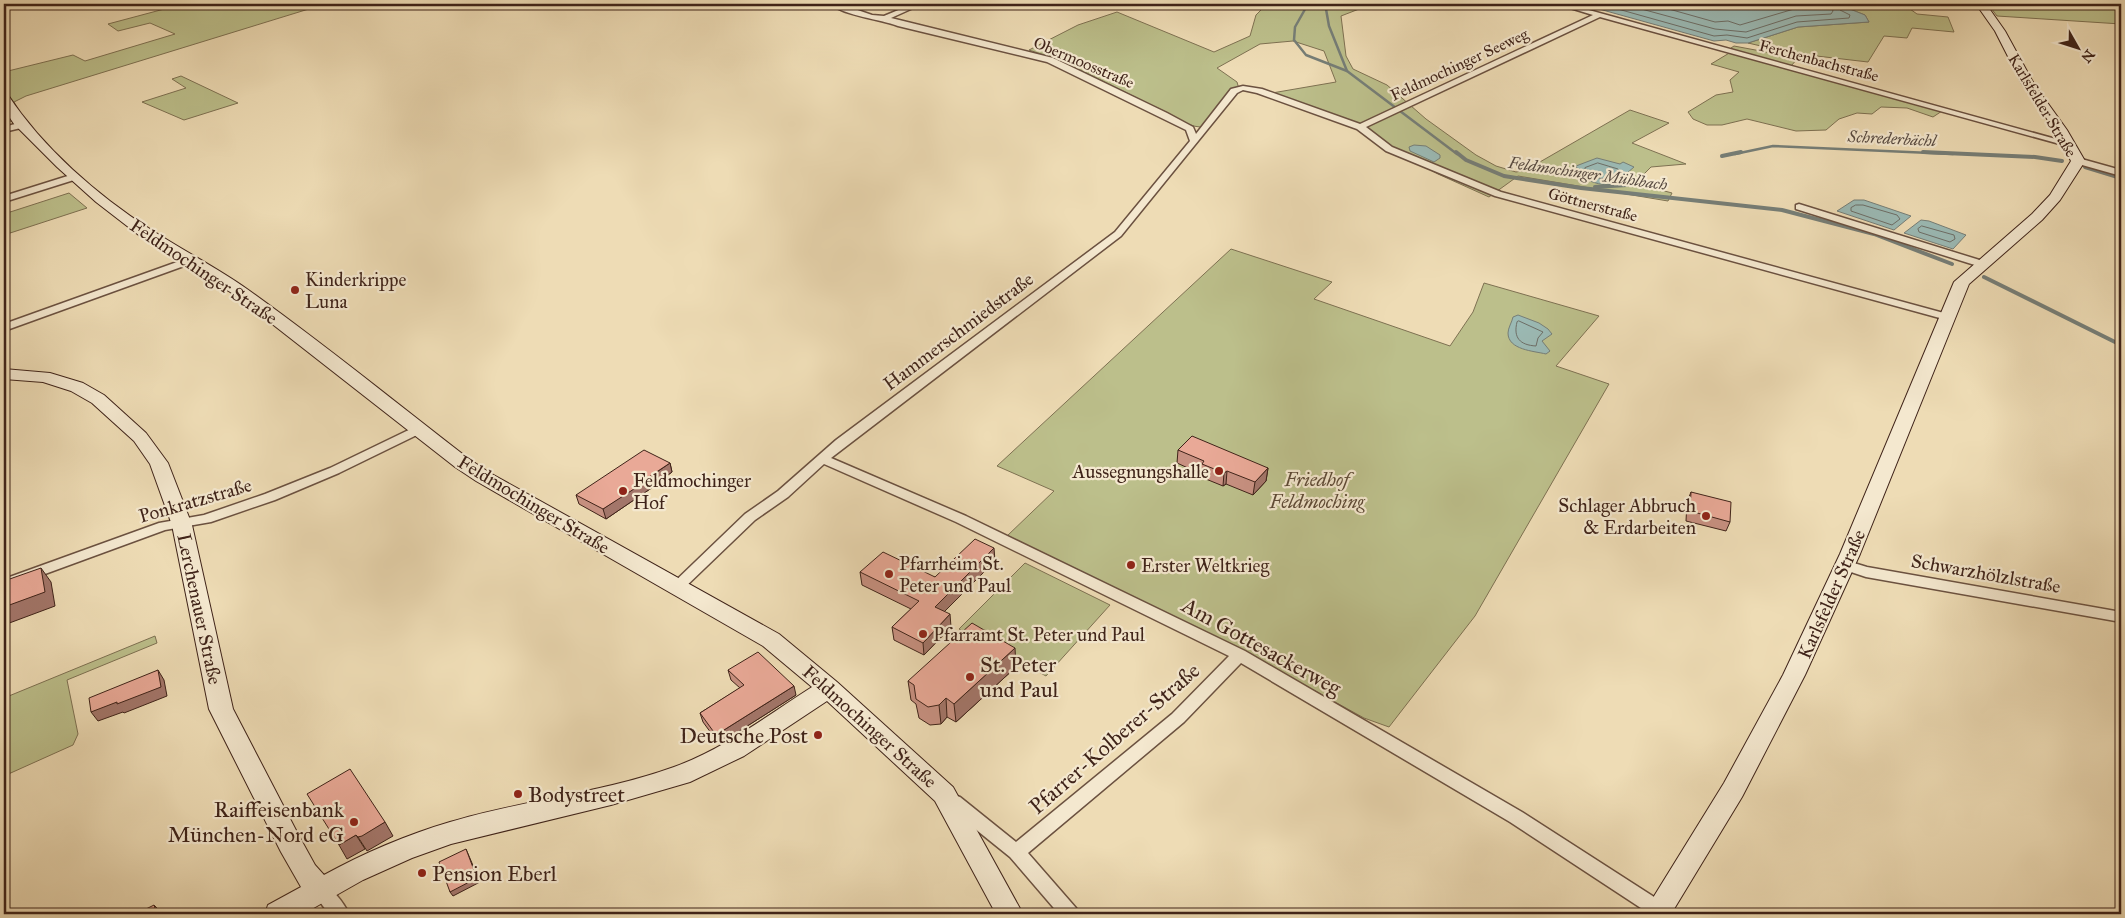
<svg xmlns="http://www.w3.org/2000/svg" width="2125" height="918" viewBox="0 0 2125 918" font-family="'IM FELL Great Primer',serif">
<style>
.green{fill:#bcbf8b;stroke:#7e7152}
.water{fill:#9bbab5;stroke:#767e77}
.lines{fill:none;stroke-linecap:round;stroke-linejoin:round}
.shore{stroke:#6d6e67;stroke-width:1}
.stream-far1{stroke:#767e77;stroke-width:2.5}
.stream{stroke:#767e77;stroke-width:4}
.street-casing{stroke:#6b5140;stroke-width:3}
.secondary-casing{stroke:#3f2319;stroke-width:2}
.street{fill:#f4e8cf;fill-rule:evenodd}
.secondary{fill:#f4e8cf;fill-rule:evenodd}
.wall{fill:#c89182;stroke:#3f2319}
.shaded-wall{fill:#a3766a;stroke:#3f2319}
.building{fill:#e9a997;stroke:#3f2319}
.poi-dot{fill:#8f2418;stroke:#f4e8cf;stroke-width:2}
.labels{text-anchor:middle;stroke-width:4.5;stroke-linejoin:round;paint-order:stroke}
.far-street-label{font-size:16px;fill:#3f2319;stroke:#f4e8cf}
.far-water-label{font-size:16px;font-style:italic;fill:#564940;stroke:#f4e8cf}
.street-label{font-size:19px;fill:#3f2319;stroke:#f4e8cf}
.poi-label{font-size:19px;fill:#3f2319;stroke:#f4e8cf;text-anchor:start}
.park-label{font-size:19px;font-style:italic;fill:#5e4a36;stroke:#f4e8cf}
.near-street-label{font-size:22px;fill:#3f2319;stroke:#f4e8cf}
.near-poi-label{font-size:22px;fill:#3f2319;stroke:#f4e8cf;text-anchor:start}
</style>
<rect width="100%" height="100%" fill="#eedcb5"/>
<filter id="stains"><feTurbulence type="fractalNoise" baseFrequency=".004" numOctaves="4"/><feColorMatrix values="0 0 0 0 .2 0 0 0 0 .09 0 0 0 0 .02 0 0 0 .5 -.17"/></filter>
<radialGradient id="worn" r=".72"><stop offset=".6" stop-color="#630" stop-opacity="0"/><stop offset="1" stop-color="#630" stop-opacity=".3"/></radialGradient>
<g class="green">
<path d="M183 4H325L26 96 14 102 22 118 4 123V72L73 55 85 61 175 34 150 23 118 31 108 24Z"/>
<path d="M1267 4H1372L1341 16 1346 56 1353 69 1387 85 1426 119 1476 155 1496 166 1516 172 1526 170 1630 110 1669 123 1632 143 1686 164 1651 167 1635 183 1672 193 1668 201 1518 176 1489 197 1438 174 1391 149 1361 127 1272 93 1336 82 1324 51 1293 41 1260 44 1217 68 1237 82 1239 89 1214 117 1200 127C1186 126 1175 116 1162 110 1118 90 1075 64 1029 50L1078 25 1117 12 1214 52 1250 36 1256 15Z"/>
<path d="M1837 4H1903L1917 14 1948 17 1954 32 1912 28 1907 38 1884 36 1868 62 1791 53 1748 43 1798 27 1869 22 1865 15Z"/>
<path d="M1988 4H2121V24L1997 16Z"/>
<path d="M1734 46 1798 58 1791 66 1945 109 1933 117 1907 108 1881 107 1872 114 1857 113 1839 119 1826 130 1796 131 1747 119 1722 125H1707L1693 119 1688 112 1716 95 1733 92 1730 80 1739 72 1711 64 1731 52V48Z"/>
<path d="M181 76 238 103 184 120 142 102 186 88 172 79Z"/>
<path d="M69 193 87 208 4 235V214Z"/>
<path d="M1231 249 1332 282 1314 299 1450 346 1473 312 1484 283 1599 316 1556 366 1609 384 1475 616 1389 727 1364 718 1239 649 1007 536 1054 491 997 466Z"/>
<path d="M1025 563 1110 605 1046 676 959 629Z"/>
<path d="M155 636 157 643 67 680 78 734 73 745 4 776V698Z"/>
</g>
<g class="water">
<path d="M1581 4H1837L1865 15 1869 22 1798 27 1748 43H1736L1726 40 1714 41Z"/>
<path d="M1414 145 1426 146 1440 155V158L1434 162 1410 151 1409 147Z"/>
<path d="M1597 158 1620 164 1623 162 1634 167C1611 187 1610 189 1582 178L1576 166Z"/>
<path d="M1854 200H1864L1911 216 1894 230 1837 211Z"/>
<path d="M1921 220 1929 221 1966 235 1953 249 1904 233Z"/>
<path d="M1518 315 1539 323 1548 329 1552 334 1542 341 1550 351 1546 354C1534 351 1508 350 1508 333 1508 328 1512 322 1513 317Z"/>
</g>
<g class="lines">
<g class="shore">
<path d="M1600 4 1714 36 1727 35 1747 38 1797 22 1849 18 1850 15 1840 10 1838 4"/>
<path d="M1623 4 1715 29 1746 32 1796 16 1831 14 1833 11 1831 4"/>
<path d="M1651 4 1715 22 1728 21 1740 25 1794 9 1822 7 1824 4"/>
<path d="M1598 163 1618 169 1620 172C1608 182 1598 179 1585 173V168Z"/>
<path d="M1856 205H1863L1897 215 1900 219 1892 225 1851 211V208Z"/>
<path d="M1922 226 1954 235 1955 239 1950 242 1919 232 1918 229Z"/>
<path d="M1519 321 1543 332 1538 338 1536 346C1520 345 1513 338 1517 322Z"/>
</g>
<g class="stream-far1">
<path d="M1308 4 1295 27 1294 40 1306 55 1347 71 1457 154"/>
<path d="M1330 4 1326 9 1329 26 1347 71"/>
<path d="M1735 154 1773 146 1953 154"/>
</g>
<g class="stream">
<path d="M1456 152 1466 160 1504 176 1581 188 1782 210 1874 234 1952 264"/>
<path d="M1923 152 2035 157 2062 161"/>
<path d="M1722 156 1741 152"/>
<path d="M2085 167 2121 178"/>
<path d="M1595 187 1627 185"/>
<path d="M1984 277 2121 345"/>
</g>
<defs>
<g id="street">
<path d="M831 4H840L872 15 884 16 913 4H922L891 18 1053 58 1167 113 1193 127 1196 134 1231 89 1243 86 1262 89 1360 124 1593 15 1557 4H1567L2074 144 2067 146 1600 17 1366 127 1392 147 1501 192 1951 315 1952 317 1951 319 1947 320 1495 196 1386 151 1357 129 1257 93 1243 90 1237 93 1121 236 831 458 966 516 1245 651 1522 812 1665 904 1668 910 1666 914H1650L1510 822 1241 663 1184 722 1028 853 1076 908 1079 914H1059L1010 857 948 807 946 802 948 797 954 795 960 797 1016 842 1172 714 1229 656 956 522 824 464 788 497 755 520 681 591H671L669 587 745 514 778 491 836 440 1115 232 1190 141 1186 130 1047 62 898 26C880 19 845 16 831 4Z"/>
<path d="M22 122 26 125 25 127 4 132V127Z"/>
<path d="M2078 158 2121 170V176L2075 163V159Z"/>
<path d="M74 174 77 175V179L4 202V196Z"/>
<path d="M1799 204 1986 262 1987 264 1986 266H1978L1796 209V205Z"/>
<path d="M191 257 196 260 195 262 4 331V324Z"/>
<path d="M419 425 423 426 425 429 423 432 339 473 275 500 211 522 165 530 4 589V579L159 523 204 515 265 494 330 468Z"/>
<path d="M1844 560 1867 567 2121 612V622L1866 577 1839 568 1837 565 1839 562Z"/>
<path d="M320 882C331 886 344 903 349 914H329L311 890 314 884Z"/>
</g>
<g id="secondary">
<path d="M1976 4H1986L2005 31 2034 84 2067 130 2085 161 2060 200 2042 220 1969 284 1860 554 1805 675 1742 797 1671 914H1643L1724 783 1783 675 1840 554 1954 282 2032 214 2050 195 2071 161 2055 130 2022 84 1995 31Z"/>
<path d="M4 94 8 95C42 147 98 196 150 229 182 250 216 267 247 289 323 343 395 402 469 459L490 473 779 634 837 682 953 787 1023 914H996L935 801 827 701 744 756 690 782 611 805 451 844 412 858 363 880 303 914H265L268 905 301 887 281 852 209 709 172 525 150 464 134 441 92 403 71 391 43 382 4 379V369L50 373 83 383 104 395 146 433 168 463 192 525 233 709 299 836 315 865 324 875C364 853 406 835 450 822 523 800 602 793 674 767 724 749 768 715 812 687L763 646 476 481 455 467 235 295 140 236 96 202 57 167 14 124 4 109Z"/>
</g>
</defs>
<use href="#street" class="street-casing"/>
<use href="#secondary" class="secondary-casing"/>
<use href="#street" class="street"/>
<use href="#secondary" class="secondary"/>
</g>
<g class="wall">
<path d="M1178 450 1268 468 1266 481 1253 495 1226 484 1223 486 1201 477V474L1177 463Z"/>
<path d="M670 463 672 472 653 486V487L606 519 579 504 576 495Z"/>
<path d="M1691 492 1730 522 1726 531 1686 521 1687 502Z"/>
<path d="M995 561 944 611 951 627 924 655 894 640 892 627 911 609 862 585 860 572 935 577Z"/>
<path d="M1016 667 956 722 947 717 941 724 930 725 919 718 916 704 911 700 908 681Z"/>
<path d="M728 670 796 695 719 744 703 722 700 713 740 688 731 680Z"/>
</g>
<g class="shaded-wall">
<path d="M670 463 672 472 653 486V487L606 519 603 509Z"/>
<path d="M1268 468 1266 481 1253 495 1255 482Z"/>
<path d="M1227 471 1226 484 1223 486 1224 473Z"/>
<path d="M994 548 995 561 936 620 935 607Z"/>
<path d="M41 568 51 582 55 606 4 625V607Z"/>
<path d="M950 614 951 627 924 655 923 643Z"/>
<path d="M1015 648 1016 667 956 722 954 704Z"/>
<path d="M158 670 164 680 167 696 124 713 123 712 98 721 91 712Z"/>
<path d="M794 686 796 695 719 744 716 735Z"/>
<path d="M946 698 947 717 941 724 939 705Z"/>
<path d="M385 822 393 836 367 851 358 837Z"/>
<path d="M356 835 365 849 347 859 339 845Z"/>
<path d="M466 849 480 882 453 896 450 892Z"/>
<path d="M154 905 158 909 159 914H157Z"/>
</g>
<g class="building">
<path d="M1192 436 1268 468 1255 482 1227 471 1224 473 1202 464 1204 461 1178 450Z"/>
<path d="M644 450 670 463 649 477 651 478 603 509 576 495Z"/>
<path d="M1691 492 1731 502 1730 522 1690 511Z"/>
<path d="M975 539 994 548 935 607 950 614 923 643 892 627 919 601 860 572 883 552 935 577Z"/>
<path d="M41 568 45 592 4 607V581Z"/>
<path d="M972 623 1015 648 954 704 946 698 939 705 928 707 916 699 914 685 908 681Z"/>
<path d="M758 652 794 686 716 735 700 713 744 685 728 670Z"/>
<path d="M158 670 161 687 117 704V702L91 712 89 698Z"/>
<path d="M350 769 385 822 362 836 358 837 356 835 339 845 307 794Z"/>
<path d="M466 849 477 878 450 892 439 862Z"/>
<path d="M154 905 157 914H136Z"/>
</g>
<g class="poi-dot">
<circle cx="295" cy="290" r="5"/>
<circle cx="1219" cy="471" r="5"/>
<circle cx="623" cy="491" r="5"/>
<circle cx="1706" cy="516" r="5"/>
<circle cx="1131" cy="565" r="5"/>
<circle cx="889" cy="574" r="5"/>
<circle cx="923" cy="634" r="5"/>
<circle cx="970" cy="677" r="5"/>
<circle cx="818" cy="735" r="5"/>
<circle cx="518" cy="794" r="5"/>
<circle cx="354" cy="822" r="5"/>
<circle cx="422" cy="873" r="5"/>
</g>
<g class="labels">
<g class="far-street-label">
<text transform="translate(1819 60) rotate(15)" y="6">Ferchenbachstraße</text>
<text transform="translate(1084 62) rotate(23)" y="6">Obermoosstraße</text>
<text transform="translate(1459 64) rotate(-25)" y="6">Feldmochinger Seeweg</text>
<text transform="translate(2043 105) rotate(59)" y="6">Karlsfelder Straße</text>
<text transform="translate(1593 204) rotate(15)" y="6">Göttnerstraße</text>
</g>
<g class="far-water-label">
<text transform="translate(1892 138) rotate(3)" y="6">Schrederbächl</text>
<text transform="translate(1588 173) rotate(8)" y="6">Feldmochinger Mühlbach</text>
</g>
<g class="street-label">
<text transform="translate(204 271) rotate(34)" y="7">Feldmochinger Straße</text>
<text transform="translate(958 331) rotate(-37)" y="7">Hammerschmiedstraße</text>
<text transform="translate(195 500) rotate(-16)" y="7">Ponkratzstraße</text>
<text transform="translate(534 504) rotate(31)" y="7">Feldmochinger Straße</text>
<text transform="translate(1986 573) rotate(10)" y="7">Schwarzhölzlstraße</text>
<text transform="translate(1831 594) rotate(-66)" y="7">Karlsfelder Straße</text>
<text transform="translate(200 609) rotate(78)" y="7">Lerchenauer Straße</text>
<text transform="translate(870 726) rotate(42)" y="7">Feldmochinger Straße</text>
</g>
<g class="poi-label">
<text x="305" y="286">Kinderkrippe<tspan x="305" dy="22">Luna</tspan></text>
<text x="1209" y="478" text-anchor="end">Aussegnungshalle</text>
<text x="633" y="487">Feldmochinger<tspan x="633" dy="22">Hof</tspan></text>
<text x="1696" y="512" text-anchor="end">Schlager Abbruch<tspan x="1696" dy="22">&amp; Erdarbeiten</tspan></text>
<text x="899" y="570">Pfarrheim St.<tspan x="899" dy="22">Peter und Paul</tspan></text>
<text x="1141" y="572">Erster Weltkrieg</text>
<text x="933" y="641">Pfarramt St. Peter und Paul</text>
</g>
<g class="park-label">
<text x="1317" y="486">Friedhof<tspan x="1317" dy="22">Feldmoching</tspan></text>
</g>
<g class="near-street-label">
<text transform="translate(1262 646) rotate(29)" y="8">Am Gottesackerweg</text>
<text transform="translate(1114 738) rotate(-41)" y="8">Pfarrer-Kolberer-Straße</text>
</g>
<g class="near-poi-label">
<text x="980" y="672">St. Peter<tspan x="980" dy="25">und Paul</tspan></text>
<text x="808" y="743" text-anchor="end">Deutsche Post</text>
<text x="528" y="802">Bodystreet</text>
<text x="344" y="817" text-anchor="end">Raiffeisenbank<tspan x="344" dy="25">München-Nord eG</tspan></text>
<text x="432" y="881">Pension Eberl</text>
</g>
</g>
<rect width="2125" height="918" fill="none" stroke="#eedcb5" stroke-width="20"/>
<rect x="5" y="5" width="2115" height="908" fill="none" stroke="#3f2319" stroke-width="2.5"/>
<rect x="10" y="10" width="2105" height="898" fill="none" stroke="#3f2319"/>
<g transform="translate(2078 48) rotate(129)" stroke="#f4e8cf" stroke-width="4" paint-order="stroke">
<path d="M0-4L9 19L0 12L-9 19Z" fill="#3f2319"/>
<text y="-8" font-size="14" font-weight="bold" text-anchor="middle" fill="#3f2319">N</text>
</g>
<rect width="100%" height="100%" filter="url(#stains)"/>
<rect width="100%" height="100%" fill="url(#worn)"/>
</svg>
